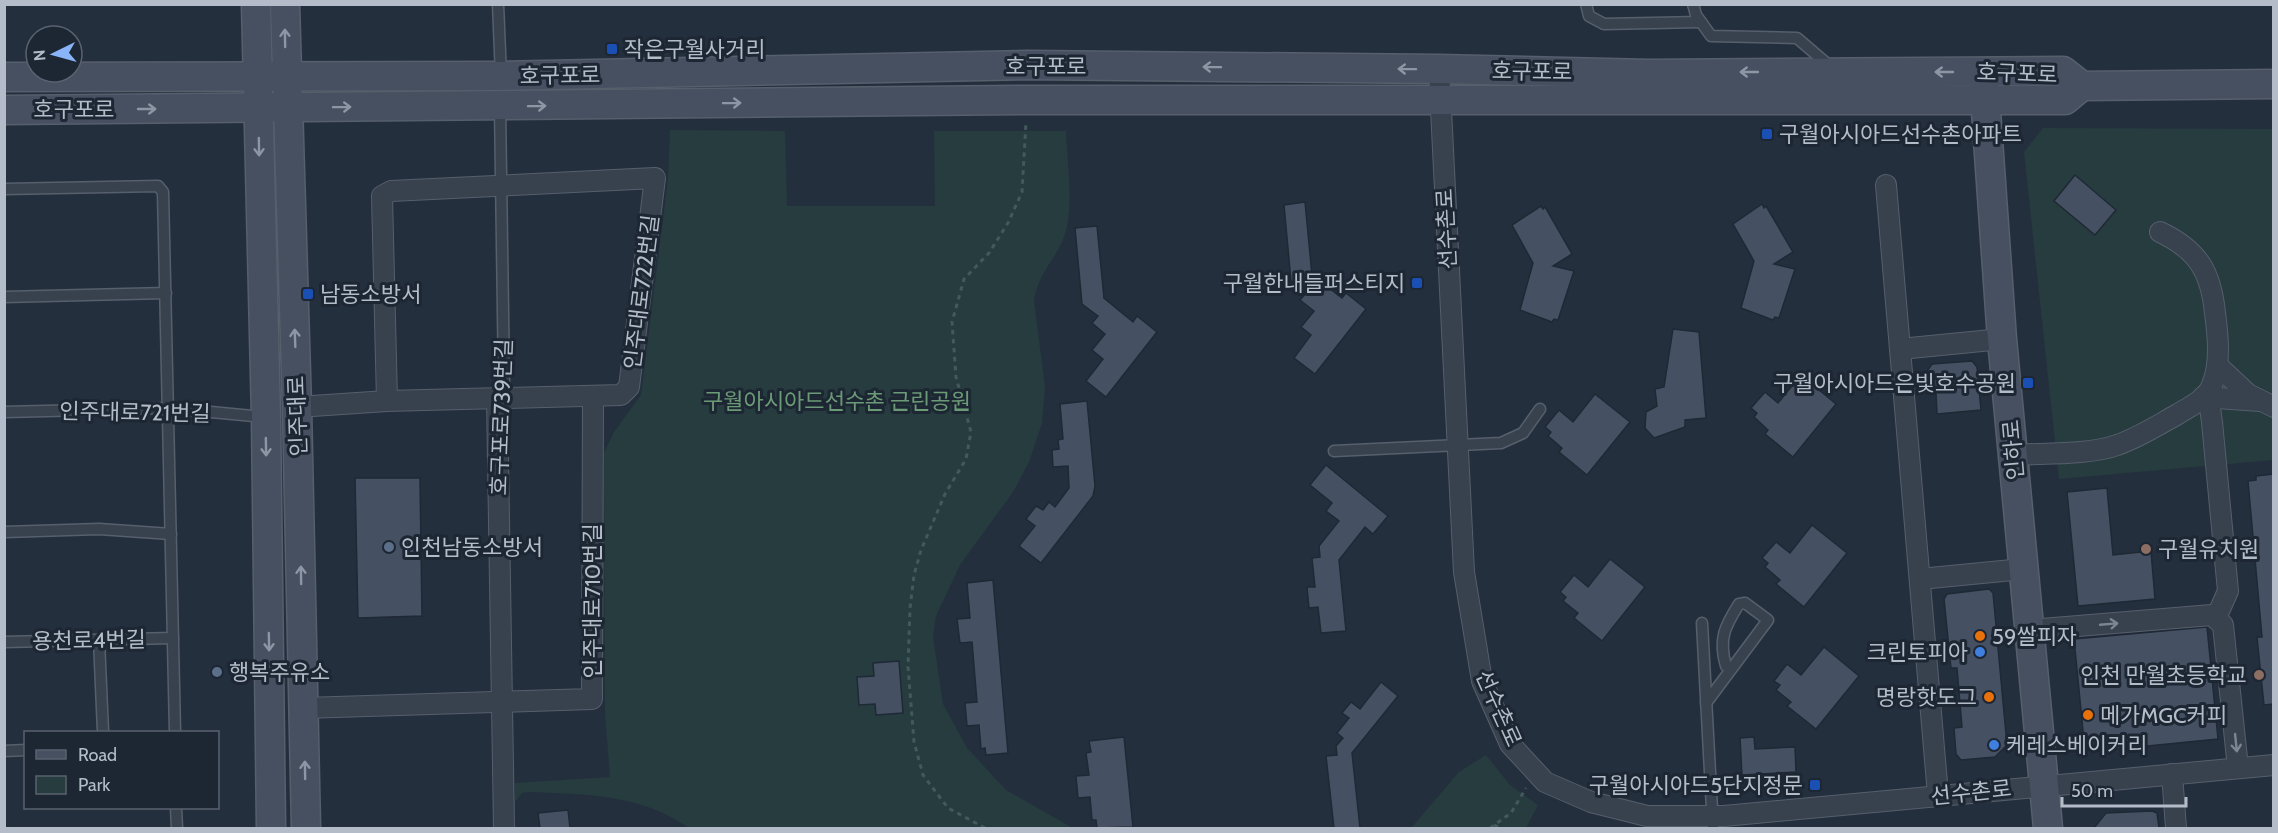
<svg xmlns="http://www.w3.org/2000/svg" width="2278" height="833" viewBox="0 0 2278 833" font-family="Cabin,'Noto Sans KR',sans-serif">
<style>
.green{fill:#263c3f}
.building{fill:#455162;stroke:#1f2835;stroke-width:1.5}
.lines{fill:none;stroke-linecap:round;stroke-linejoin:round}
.lane-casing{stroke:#565f6c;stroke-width:13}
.street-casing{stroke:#565f6c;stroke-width:22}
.secondary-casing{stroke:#565f6c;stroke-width:31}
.path{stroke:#44595c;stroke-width:3;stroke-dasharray:4.5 4.5;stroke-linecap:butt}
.lane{stroke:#38414e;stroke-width:10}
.street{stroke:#38414e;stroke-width:20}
.secondary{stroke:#465061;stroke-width:28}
.oneway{stroke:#8e96a5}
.oneway2{stroke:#7c8592}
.transit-dot{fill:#1a4fb4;stroke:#1d2633;stroke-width:2}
.service-dot{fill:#5c6f8a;stroke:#1d2633;stroke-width:2}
.education-dot{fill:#8d6e63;stroke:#1d2633;stroke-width:2}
.food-dot{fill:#e8710a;stroke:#1d2633;stroke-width:2}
.shop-dot{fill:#3f7fe0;stroke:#1d2633;stroke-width:2}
.labels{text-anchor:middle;stroke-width:6;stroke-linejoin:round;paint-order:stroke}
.poi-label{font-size:22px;fill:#b4bcc9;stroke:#1d2633;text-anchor:start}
.street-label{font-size:22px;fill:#b4bcc9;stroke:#1d2633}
.park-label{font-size:22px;fill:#6b9a76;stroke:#1d2633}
</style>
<rect width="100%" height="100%" fill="#242f3e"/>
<g class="green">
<path d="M2043 128 2273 129V460L2059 479 2024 152Z"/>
<path d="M670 130 785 131 787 206H935L934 131H1066C1067 161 1074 206 1065 234 1057 259 1038 272 1034 301L1045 387 1042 423 1029 462 1013 492 960 565 936 616 933 637 943 704 967 748 1006 790 1073 828H689C641 794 585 794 528 792L522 793 515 802V783L610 777 605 712 604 453 614 432 641 395 668 179Z"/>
<path d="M1486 755 1510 785 1538 805 1526 828H1411L1459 772Z"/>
</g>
<g class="building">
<path d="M2075 175 2116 210 2095 235 2054 201Z"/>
<path d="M1305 202 1312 275 1342 298 1346 293 1366 309 1315 374 1294 358 1311 335 1301 327 1314 311 1300 300 1306 293 1291 281 1284 205Z"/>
<path d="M1762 204 1764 208 1766 206 1793 252 1774 264 1795 269 1779 318 1775 317 1773 320 1741 308 1754 261 1733 224Z"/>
<path d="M1541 206 1543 209 1545 207 1572 254 1553 266 1574 271 1558 320 1554 319 1552 322 1520 310 1533 263 1512 225Z"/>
<path d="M1097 226 1104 298 1133 322 1137 316 1157 332 1106 397 1086 381 1103 359 1092 350 1105 334 1092 323 1098 316 1082 304 1075 228Z"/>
<path d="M1673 329 1699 332 1706 418 1685 420V427L1654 438 1645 428 1646 412 1657 406 1655 389 1664 387Z"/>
<path d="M1972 361 1977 367 1981 410 1937 414 1936 393 1927 394 1925 374 1932 364Z"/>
<path d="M1801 375 1836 404 1793 457 1765 434 1768 430 1754 417 1757 413 1751 408 1765 392 1778 403Z"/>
<path d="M1595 394 1630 422 1587 475 1559 452 1562 448 1548 436 1551 432 1545 427 1559 410 1573 422Z"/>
<path d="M1087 401 1095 486 1093 496 1041 563 1019 546 1035 526 1026 519 1036 506 1043 510 1049 502 1055 507 1069 488 1068 466 1053 467 1052 450 1059 449 1058 440 1063 439 1060 404Z"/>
<path d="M1326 465 1388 516 1373 534 1365 527 1339 560 1346 631 1321 633 1318 607 1309 608 1307 587H1315L1312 558 1320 557 1319 546 1339 521 1326 511 1332 503 1310 485Z"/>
<path d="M2274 474V704L2264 705 2257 637H2262L2248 481 2256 480V476Z"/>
<path d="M355 478H420L422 616 358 618Z"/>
<path d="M2107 488 2113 555 2151 551 2155 599 2078 606 2067 492Z"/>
<path d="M1812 525 1847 553 1804 607 1776 584 1780 580 1765 567 1768 563 1762 558 1776 542 1790 553Z"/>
<path d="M1610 559 1645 587 1602 641 1574 618 1578 613 1563 601 1566 597 1560 592 1574 575 1588 587Z"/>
<path d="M993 580 1008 753 986 755 985 748 981 749 979 725 967 726 965 703 977 702 972 642 960 643 957 619 970 618 967 583Z"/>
<path d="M1989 589 1993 593 2007 745 1995 757 1961 760 1956 754 1954 728 1962 727 1957 668H1951L1944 599 1947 594Z"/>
<path d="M2207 627 2218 739 2097 751 2084 741 2074 639Z"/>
<path d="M1824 647 1859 676 1816 729 1787 706 1791 702 1776 690 1780 685 1774 681 1787 664 1801 675Z"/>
<path d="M899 661 903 713 876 715 875 704 859 705 857 677 874 676 873 663Z"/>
<path d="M1381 682 1398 696 1352 753 1360 828H1334L1326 756 1337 755 1336 746 1343 738 1337 733 1349 718 1342 713 1351 702 1360 709Z"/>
<path d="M1124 737 1133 827 1097 828 1096 820H1092L1090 797 1078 798 1076 776 1089 775 1086 753 1091 752 1089 741Z"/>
<path d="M1754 737 1755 749 1795 747 1796 772 1742 775 1740 738Z"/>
<path d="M568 810 570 828H540L538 813Z"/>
<path d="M2152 811 2157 813 2159 828H2094L2106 813Z"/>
</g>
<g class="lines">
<defs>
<g id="lane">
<path d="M498 4 501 76"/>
<path d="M1586 4 1589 16 1604 24 1701 22"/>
<path d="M1693 4 1696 15 1711 36 1797 38 1832 68"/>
<path d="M4 189 158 186 163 192 175 732"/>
<path d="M4 297 166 293"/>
<path d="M497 398 504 382 500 106"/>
<path d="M4 412 168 408 265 417"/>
<path d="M1334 451 1501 443 1523 433 1540 409"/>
<path d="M4 532 99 529 171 534"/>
<path d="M1702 623 1713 828"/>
<path d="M99 640 103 732"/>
<path d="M4 642 173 638"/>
<path d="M1706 703 1768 620 1745 603 1739 604C1725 626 1718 639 1726 666L1731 669"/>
<path d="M4 751 26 750"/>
<path d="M176 808 177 828"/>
</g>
<g id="street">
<path d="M1439 69 1464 572 1482 681 1510 744 1545 782 1591 802 1647 816H1724L2274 765"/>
<path d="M1886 185 1938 795"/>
<path d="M1900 349 2002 339"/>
<path d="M2217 365 2248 394 2274 407"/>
<path d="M2203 397 2210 408 2212 422 2228 591 2216 618"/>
<path d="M2203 397 2260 401"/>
<path d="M497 398 504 828"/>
<path d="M297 407 387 401 621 395 629 387 655 178 391 191 382 196 387 401"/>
<path d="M2013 455C2043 453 2090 455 2117 445 2138 438 2158 425 2178 414 2189 407 2207 399 2212 385 2221 363 2218 336 2215 313 2211 272 2198 250 2160 232"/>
<path d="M1920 579 2023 569"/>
<path d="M2029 630 2212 615 2223 625 2238 768"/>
<path d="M304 708 592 699 593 396"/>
<path d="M2172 774 2176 828"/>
</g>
<g id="secondary">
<path d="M256 4 266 417 271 828"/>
<path d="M285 4 297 407 306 828"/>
<path d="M4 77 501 76 1027 65 1439 69 1648 74 2063 71 2082 86 2274 84"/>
<path d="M1984 83 2002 339 2048 828"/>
<path d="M4 110 1026 100H2065L2082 86"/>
</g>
</defs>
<use href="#lane" class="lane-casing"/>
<use href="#street" class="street-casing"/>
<use href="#secondary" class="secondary-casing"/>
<g class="path">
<path d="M1494 825 1501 828"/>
<path d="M985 828 948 808 923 775 914 742 908 667 910 608 914 575 921 550 945 494 966 459 971 432 956 377 952 322 964 279 989 253 1008 223 1022 192 1026 122"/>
<path d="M1490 828 1511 813 1526 788"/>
</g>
<use href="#lane" class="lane"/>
<use href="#street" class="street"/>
<use href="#secondary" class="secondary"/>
</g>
<defs><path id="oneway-shaft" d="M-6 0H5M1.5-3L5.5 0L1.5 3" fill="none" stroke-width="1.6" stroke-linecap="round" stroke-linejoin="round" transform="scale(1.5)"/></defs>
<g class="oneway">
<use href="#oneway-shaft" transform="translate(285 38) rotate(-91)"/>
<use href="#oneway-shaft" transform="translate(1212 67) rotate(-179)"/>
<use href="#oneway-shaft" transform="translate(1407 69) rotate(-179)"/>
<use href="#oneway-shaft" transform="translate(1749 72) rotate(180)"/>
<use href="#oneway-shaft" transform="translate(1944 72) rotate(180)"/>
<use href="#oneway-shaft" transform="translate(732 103) rotate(-1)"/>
<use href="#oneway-shaft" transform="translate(537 106) rotate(-1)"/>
<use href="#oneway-shaft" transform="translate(342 107) rotate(-1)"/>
<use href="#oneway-shaft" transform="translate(147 109)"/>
<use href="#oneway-shaft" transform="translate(259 147) rotate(89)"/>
<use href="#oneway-shaft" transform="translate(295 338) rotate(-92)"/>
<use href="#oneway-shaft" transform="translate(266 447) rotate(89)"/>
<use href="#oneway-shaft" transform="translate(301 575) rotate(-91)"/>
<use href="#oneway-shaft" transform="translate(269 642) rotate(89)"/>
<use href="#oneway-shaft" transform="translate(305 770) rotate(-91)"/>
</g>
<g class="oneway2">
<use href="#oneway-shaft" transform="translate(2109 624) rotate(-5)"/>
<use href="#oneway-shaft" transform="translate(2236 743) rotate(84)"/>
</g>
<g class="transit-dot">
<rect x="606" y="43" width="12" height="12" rx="3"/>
<rect x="1761" y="128" width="12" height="12" rx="3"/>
<rect x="1411" y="277" width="12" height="12" rx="3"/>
<rect x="302" y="288" width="12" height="12" rx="3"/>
<rect x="2022" y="377" width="12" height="12" rx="3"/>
<rect x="1809" y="779" width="12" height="12" rx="3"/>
</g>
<g class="service-dot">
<circle cx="389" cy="547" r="6"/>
<circle cx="217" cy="672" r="6"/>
</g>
<g class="education-dot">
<circle cx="2146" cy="549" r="6"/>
<circle cx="2259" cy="675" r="6"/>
</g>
<g class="food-dot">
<circle cx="1980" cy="636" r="6"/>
<circle cx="1989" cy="697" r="6"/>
<circle cx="2088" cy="715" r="6"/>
</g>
<g class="shop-dot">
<circle cx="1980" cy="652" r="6"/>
<circle cx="1994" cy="745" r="6"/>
</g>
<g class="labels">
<g class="poi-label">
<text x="624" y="57">작은구월사거리</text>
<text x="1779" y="142">구월아시아드선수촌아파트</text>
<text x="1405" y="291" text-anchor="end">구월한내들퍼스티지</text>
<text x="320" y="302">남동소방서</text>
<text x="2016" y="391" text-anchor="end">구월아시아드은빛호수공원</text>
<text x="401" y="555">인천남동소방서</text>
<text x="2158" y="557">구월유치원</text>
<text x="1992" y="644">59쌀피자</text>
<text x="1968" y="660" text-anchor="end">크린토피아</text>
<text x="229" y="680">행복주유소</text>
<text x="2247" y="683" text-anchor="end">인천 만월초등학교</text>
<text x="1977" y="705" text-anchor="end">명랑핫도그</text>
<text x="2100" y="723">메가MGC커피</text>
<text x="2006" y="753">케레스베이커리</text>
<text x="1803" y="793" text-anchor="end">구월아시아드5단지정문</text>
</g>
<g class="street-label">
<text x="1046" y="74">호구포로</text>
<text transform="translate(1532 71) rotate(1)" y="8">호구포로</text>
<text transform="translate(2017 73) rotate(2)" y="8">호구포로</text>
<text transform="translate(560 75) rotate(-1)" y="8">호구포로</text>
<text x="74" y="117">호구포로</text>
<text transform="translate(1446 229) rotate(-93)" y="8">선수촌로</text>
<text transform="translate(641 292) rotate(-83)" y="8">인주대로722번길</text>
<text transform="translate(135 412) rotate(1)" y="8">인주대로721번길</text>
<text transform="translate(297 416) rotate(-92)" y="8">인주대로</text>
<text transform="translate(501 417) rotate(-88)" y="8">호구포로739번길</text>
<text transform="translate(2013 450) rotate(-95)" y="8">인하로</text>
<text transform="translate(592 601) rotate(-90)" y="8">인주대로710번길</text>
<text transform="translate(89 640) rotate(-1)" y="8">용천로4번길</text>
<text transform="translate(1499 708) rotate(66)" y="8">선수촌로</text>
<text transform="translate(1971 792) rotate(-6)" y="8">선수촌로</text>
</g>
<g class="park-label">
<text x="837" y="409">구월아시아드선수촌 근린공원</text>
</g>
</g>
<rect width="2278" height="833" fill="none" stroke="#b4bcc9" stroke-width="12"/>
<rect x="24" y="731" width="195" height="78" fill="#1d2633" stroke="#59626f" stroke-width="1.5"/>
<rect x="36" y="750" width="30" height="9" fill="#465061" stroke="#59626f" stroke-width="1.5"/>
<text x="78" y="761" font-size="18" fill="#b4bcc9">Road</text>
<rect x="36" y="776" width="30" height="18" fill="#263c3f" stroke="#59626f" stroke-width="1.5"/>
<text x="78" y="791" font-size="18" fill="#b4bcc9">Park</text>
<g transform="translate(54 54) rotate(265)"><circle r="28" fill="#1d2633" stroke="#59626f" stroke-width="1.5"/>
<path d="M0-4.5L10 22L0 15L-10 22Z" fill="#8ab4f8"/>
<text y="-9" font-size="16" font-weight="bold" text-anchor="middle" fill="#b4bcc9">N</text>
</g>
<path d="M2062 797v9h124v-9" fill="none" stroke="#b4bcc9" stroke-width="3"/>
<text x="2071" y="797" font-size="18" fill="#b4bcc9" stroke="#1d2633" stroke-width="4.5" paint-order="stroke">50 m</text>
</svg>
